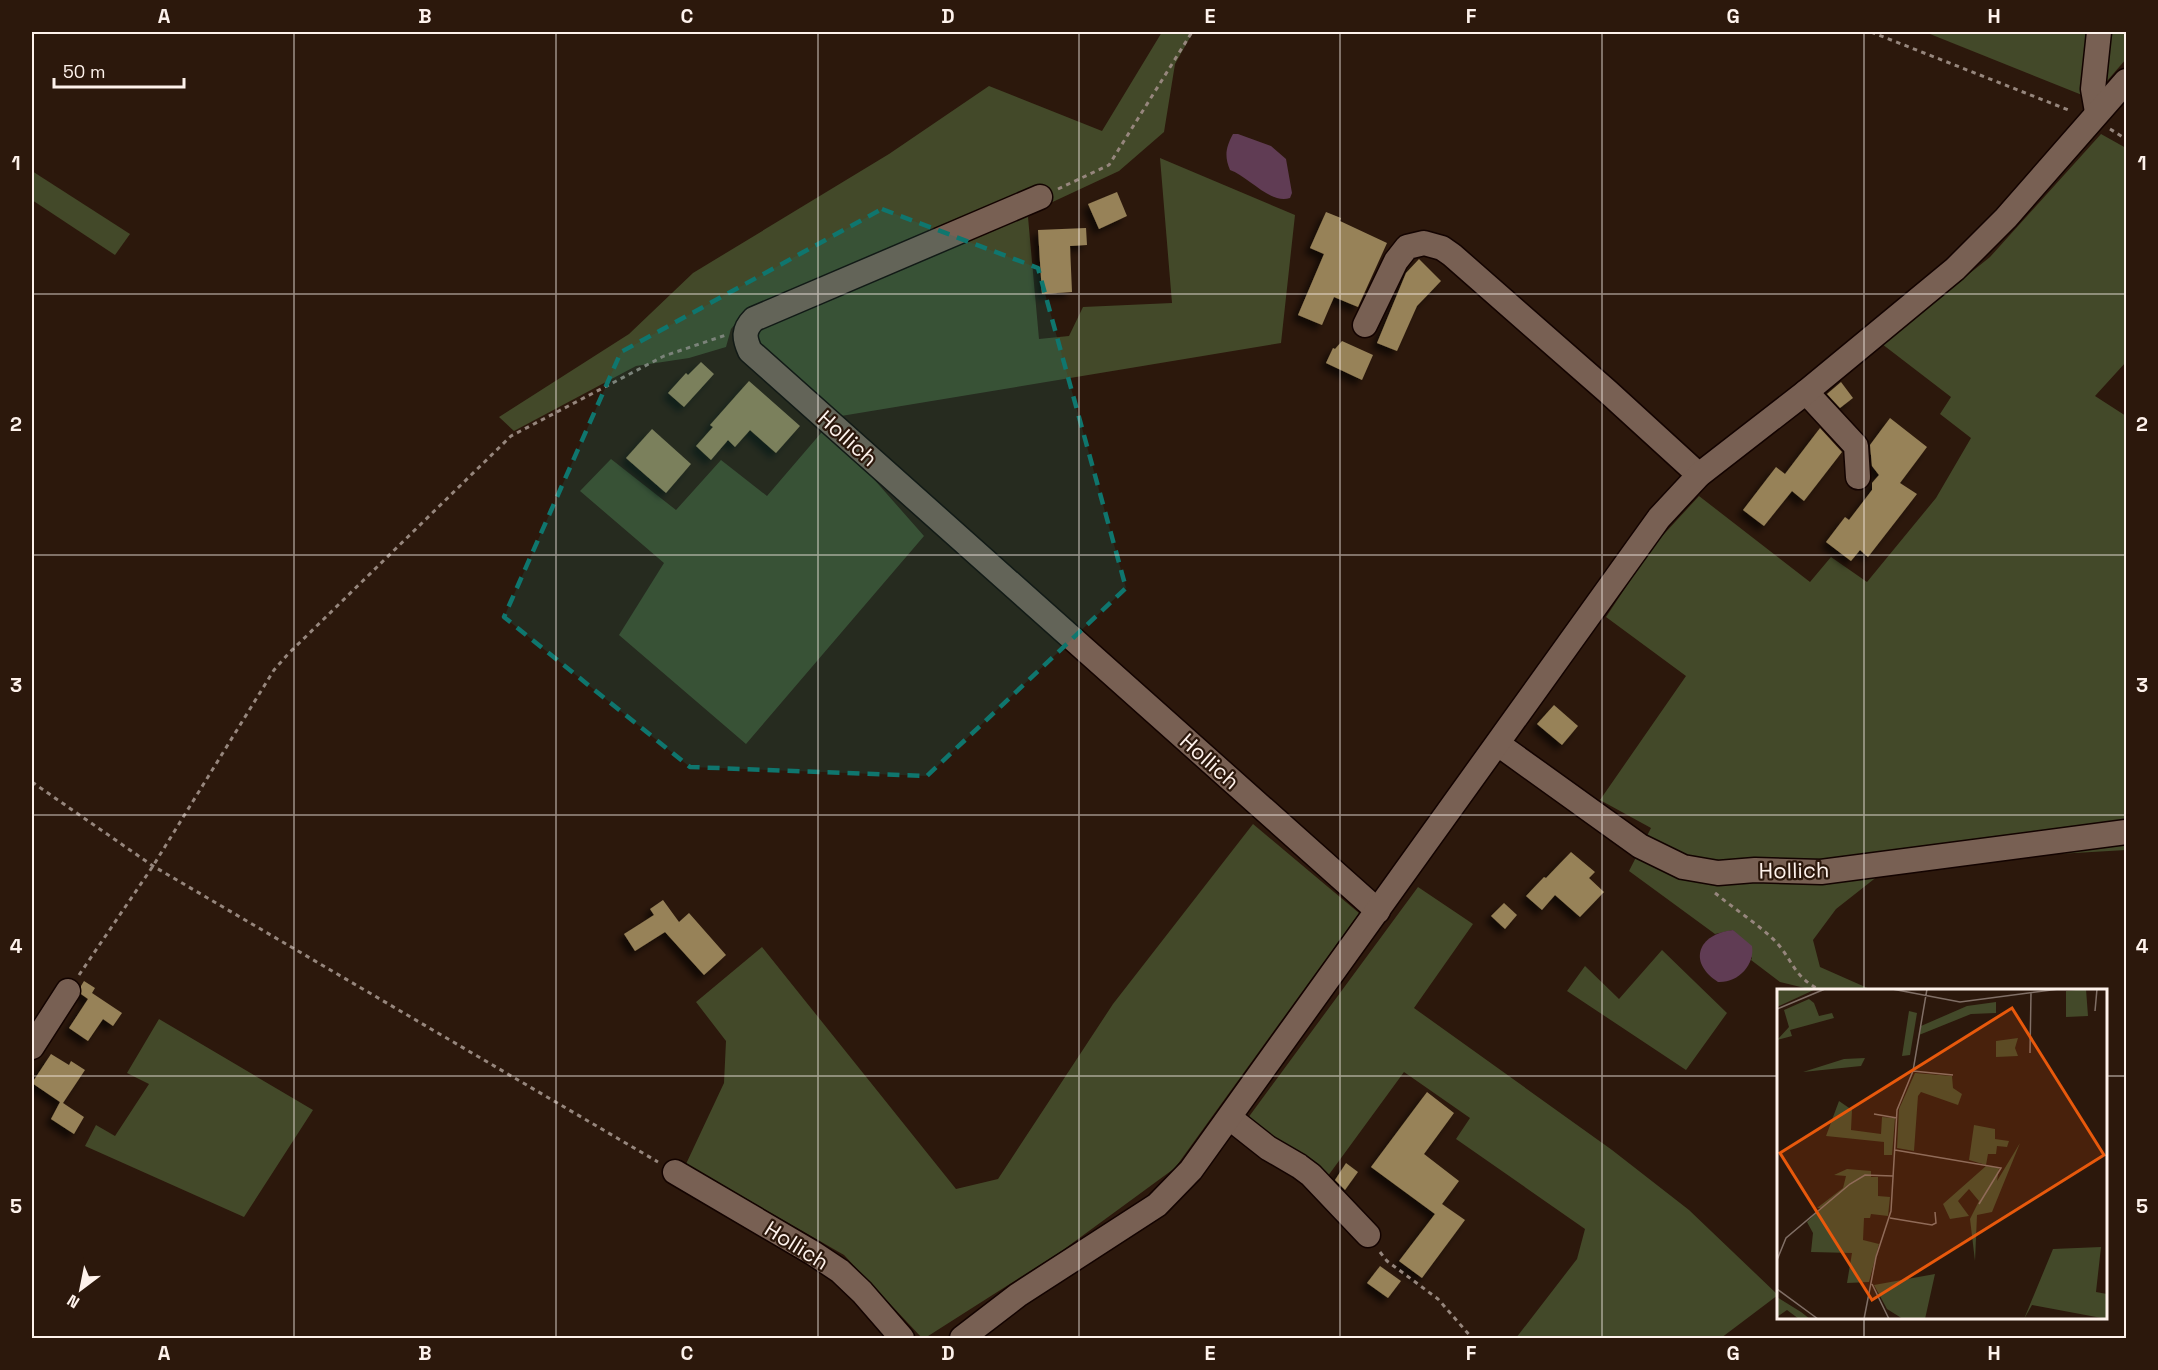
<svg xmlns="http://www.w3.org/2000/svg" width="2158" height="1370" viewBox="0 0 2158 1370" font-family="'Space Grotesk',sans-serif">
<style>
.green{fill:#434929}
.water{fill:#603c54}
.building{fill:#978259;filter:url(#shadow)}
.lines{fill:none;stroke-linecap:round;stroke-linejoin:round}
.minor-casing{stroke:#130300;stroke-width:27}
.path{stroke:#96867d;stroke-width:3;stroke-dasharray:4.5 4.5;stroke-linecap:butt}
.minor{stroke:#786053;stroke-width:24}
.marked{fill:#0f766e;fill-opacity:0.2;stroke:#0f766e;stroke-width:4.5;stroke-dasharray:12 8;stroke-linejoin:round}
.grid{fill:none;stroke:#fef2ec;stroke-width:1.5;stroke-opacity:0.55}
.labels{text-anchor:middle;stroke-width:4.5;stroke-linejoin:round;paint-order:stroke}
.street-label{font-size:22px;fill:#fef2ec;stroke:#2c180c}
.inset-road{fill:none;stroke:#806f66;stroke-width:1.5}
.view{fill:#e8590c;fill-opacity:0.15;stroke:#e8590c;stroke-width:3}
.inset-edge{fill:none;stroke:#fef2ec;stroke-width:3}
.neatline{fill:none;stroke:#fef2ec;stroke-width:2}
.grid-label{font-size:20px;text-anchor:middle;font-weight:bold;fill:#fef2ec}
</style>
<defs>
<filter id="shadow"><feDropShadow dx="-5.5" dy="5.5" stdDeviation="3" flood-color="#0009"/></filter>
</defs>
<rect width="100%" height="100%" fill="#2c180c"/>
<g class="green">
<path d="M1162 32H1193L1175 64 1164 132 1119 171 1044 206 1028 217 1039 339 1069 336 1083 307 1172 303 1160 158 1295 215 1281 343 835 417 757 349 753 331 855 281 823 276 742 316 731 329 726 347 689 358 636 366 514 431 499 417 629 334 693 273 889 154 989 86 1102 131Z"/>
<path d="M1925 32H2086L2082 95Z"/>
<path d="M2104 32H2126V59L2101 88Z"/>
<path d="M2101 134 2126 148V362L2095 396 2126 416V850L1975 859 1883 872 1836 909 1813 940 1820 967 1872 990H1813L1780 982 1751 960 1752 958 1733 930 1715 934 1629 871 1651 828 1600 800 1686 676 1606 617 1653 546 1699 496 1810 582 1831 557 1867 582 1936 498 1971 438 1940 414 1951 397 1882 344 1990 257Z"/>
<path d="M32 171 130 234 115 255 32 200Z"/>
<path d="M827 426 924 536 746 744 619 635 664 563 580 491 611 459 676 510 721 460 767 496Z"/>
<path d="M1253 824 1359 913 1175 1168 1063 1250 925 1338H922L844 1255 686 1164 724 1083 726 1041 696 1002 762 947 956 1189 998 1179 1113 1004Z"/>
<path d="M1418 887 1473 924 1414 1008 1612 1150 1689 1210 1778 1295 1721 1338H1516L1577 1259 1585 1229 1456 1139 1470 1118 1404 1072 1325 1180 1245 1122Z"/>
<path d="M1662 950 1727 1013 1686 1070 1567 991 1585 966 1619 999Z"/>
<path d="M159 1019 313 1110 244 1217 85 1146 96 1125 115 1136 149 1084 127 1073Z"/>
</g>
<g class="water">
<path d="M1233 134H1238L1271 146 1286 159 1292 193 1290 198C1271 205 1248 176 1230 170 1224 156 1226 147 1233 134Z"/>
<path d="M1733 930 1752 946C1755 965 1738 983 1718 982 1687 962 1698 934 1733 930Z"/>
</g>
<g class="building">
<path d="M1117 192 1127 216 1099 229 1088 204Z"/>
<path d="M1326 212 1341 218 1340 221 1387 243 1358 307 1334 297 1322 325 1298 315 1324 254 1310 248Z"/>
<path d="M1086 228 1087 245 1070 246 1072 292 1042 294 1038 230Z"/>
<path d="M1419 259 1441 281 1417 306 1397 351 1377 343 1406 273Z"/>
<path d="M1342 341 1373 355 1362 380 1326 363 1333 348 1335 349Z"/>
<path d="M701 362 714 374 684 407 668 393 686 373 688 375Z"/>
<path d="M749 381 800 426 776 453 750 430 735 447 728 440 711 460 696 446 713 427 710 425Z"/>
<path d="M1841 382 1853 398 1840 408 1827 394Z"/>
<path d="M1890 418 1927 447 1900 483 1917 494 1868 557 1860 550 1851 561 1826 542 1845 517 1849 520 1872 490V483L1879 475 1872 466 1870 445Z"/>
<path d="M1820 428 1842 452 1804 501 1792 491 1764 526 1743 510 1776 467 1785 474Z"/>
<path d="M652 429 691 464 666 493 626 458Z"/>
<path d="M1554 705 1578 726 1562 745 1537 724Z"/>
<path d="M1571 852 1595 872 1589 878 1604 892 1580 917 1555 895 1542 910 1526 896 1544 877 1546 878Z"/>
<path d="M663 900 679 922 689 913 726 955 704 975 665 932 635 951 624 934 654 915 650 909Z"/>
<path d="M1504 903 1517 915 1505 929 1491 916Z"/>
<path d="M84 981 95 988 92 993 122 1013 113 1026 103 1019 88 1041 69 1028 88 999 81 994V986Z"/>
<path d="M51 1054 69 1065 71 1061 85 1070 63 1103 84 1117 74 1134 51 1119 60 1102 32 1083Z"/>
<path d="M1427 1092 1454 1113 1424 1154 1459 1181 1442 1204 1465 1220 1422 1278 1399 1261 1435 1214 1371 1167Z"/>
<path d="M1346 1163 1358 1172 1345 1190 1335 1180Z"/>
<path d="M1380 1266 1401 1281 1388 1298 1367 1283Z"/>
</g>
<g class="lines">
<defs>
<g id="minor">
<path d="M2097 112 2093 89 2099 32"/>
<path d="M1040 197 754 319C743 330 744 338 750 351L1378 911"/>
<path d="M1365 325 1396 261 1407 247 1424 243 1442 248 1452 255 1607 391 1699 475"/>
<path d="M1806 392 1856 446 1858 477"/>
<path d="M1498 744 1640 846 1683 867 1718 873 1755 870 1821 872 2126 832"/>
<path d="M32 1047 68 991"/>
<path d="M1230 1118 1268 1148 1299 1166 1311 1175 1368 1235"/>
<path d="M675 1172 813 1253 840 1271 862 1292 902 1338"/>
<path d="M962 1338 1018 1295 1157 1205 1191 1170 1659 518 1699 475 1806 392 1955 269 2006 218 2126 81"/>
</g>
</defs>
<use href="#minor" class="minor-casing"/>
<g class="path">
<path d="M1871 32 2071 111"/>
<path d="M2110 129 2126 139"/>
<path d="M1058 189 1109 165 1192 32"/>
<path d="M32 782 153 866 658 1162"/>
<path d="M1715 893C1733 908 1761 926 1777 943 1793 961 1794 977 1820 990"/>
<path d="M79 975 153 866 274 670 288 654 511 436 664 356 726 335"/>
<path d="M1380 1252 1387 1261 1438 1299 1472 1338"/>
</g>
<use href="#minor" class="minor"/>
</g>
<path class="marked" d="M882 209 1038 268 1126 588 927 776 690 767 504 617 621 352Z"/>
<path class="grid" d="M294 32V1338M556 32V1338M818 32V1338M1079 32V1338M1340 32V1338M1602 32V1338M1864 32V990M32 294H2126M32 555H2126M32 815H2126M32 1076H1778M2106 1076H2126M1864 1318V1338"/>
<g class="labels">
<g class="street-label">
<text transform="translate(848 438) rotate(42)" y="8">Hollich</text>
<text transform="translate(1210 761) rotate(42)" y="8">Hollich</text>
<text transform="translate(1794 870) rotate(-1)" y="8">Hollich</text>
<text transform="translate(797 1245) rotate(32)" y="8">Hollich</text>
</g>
</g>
<g transform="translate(1777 989)">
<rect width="330" height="330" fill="#2c180c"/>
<path d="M0 0H39L0 18ZM309 0 311 27 289 28V2ZM32 10 37 14 42 27 55 24 57 29 13 41 15 47 0 51 12 38 7 21ZM219 13V24L194 25 142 46 144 37 190 17ZM132 22 140 24 133 66 125 67ZM241 49 238 59 241 67 219 68V52ZM88 69 84 77 26 83 67 70ZM138 84 175 87 176 99 185 105 181 116 144 103 141 107 137 162 120 159 122 120ZM62 112 75 121 74 141 104 145 105 128 118 129 115 166H107V153L49 147ZM197 136 218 140V150L232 152 230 158 220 157 219 165H211L209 176 192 171ZM243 154 215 223 200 226 198 272 193 230 202 212 192 200 181 212 192 227 173 230 166 215 209 177 222 179 220 192ZM70 180 94 182V188H101V207L113 208 111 227 94 225 93 229H87L86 251 102 255 92 293 70 294 75 264 34 263 36 244 30 233 44 219H40L66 199 69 187 57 186ZM324 258 319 303 330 305V330L255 316 247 330 276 260ZM158 285 148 330H126L110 320 97 296ZM0 308 24 323 33 330H22L10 321 0 328Z" fill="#434929"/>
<path class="inset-road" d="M115 0 183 13 282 0M0 20 48 0M318 22 320 0M253 64 254 4M136 82 176 86M97 125 120 129M118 161 224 179 202 215M113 229 155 236 159 234 158 223M0 271 9 249 73 195 88 186 116 187M95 295 112 330M0 300 41 330M87 330 99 268 114 222 120 121 136 82 150 0"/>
<path class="view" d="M235 19 327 166 95 311 3 164Z"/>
<rect width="330" height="330" class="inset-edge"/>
</g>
<rect width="2158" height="1370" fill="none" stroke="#2c180c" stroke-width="66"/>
<g transform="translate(81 1289) rotate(212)" stroke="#2c180c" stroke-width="4.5" paint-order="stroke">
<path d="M0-4.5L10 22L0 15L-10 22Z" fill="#fef2ec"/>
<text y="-9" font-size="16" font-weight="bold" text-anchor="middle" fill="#fef2ec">N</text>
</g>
<path d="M54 78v9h130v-9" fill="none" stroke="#fef2ec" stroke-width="3"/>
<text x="63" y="78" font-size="18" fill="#fef2ec" stroke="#2c180c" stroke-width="4.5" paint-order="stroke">50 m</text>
<rect x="33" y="33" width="2092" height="1304" class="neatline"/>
<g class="grid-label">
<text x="164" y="23">A</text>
<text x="425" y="23">B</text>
<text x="687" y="23">C</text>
<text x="948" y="23">D</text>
<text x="1210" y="23">E</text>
<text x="1471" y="23">F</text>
<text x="1733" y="23">G</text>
<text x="1994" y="23">H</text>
<text x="16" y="170">1</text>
<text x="2142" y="170">1</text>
<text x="16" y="431">2</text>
<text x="2142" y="431">2</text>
<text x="16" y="692">3</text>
<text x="2142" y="692">3</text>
<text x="16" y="953">4</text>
<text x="2142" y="953">4</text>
<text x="16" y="1213">5</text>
<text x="2142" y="1213">5</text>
<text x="164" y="1360">A</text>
<text x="425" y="1360">B</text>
<text x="687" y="1360">C</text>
<text x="948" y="1360">D</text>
<text x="1210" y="1360">E</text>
<text x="1471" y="1360">F</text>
<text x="1733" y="1360">G</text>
<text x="1994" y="1360">H</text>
</g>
</svg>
